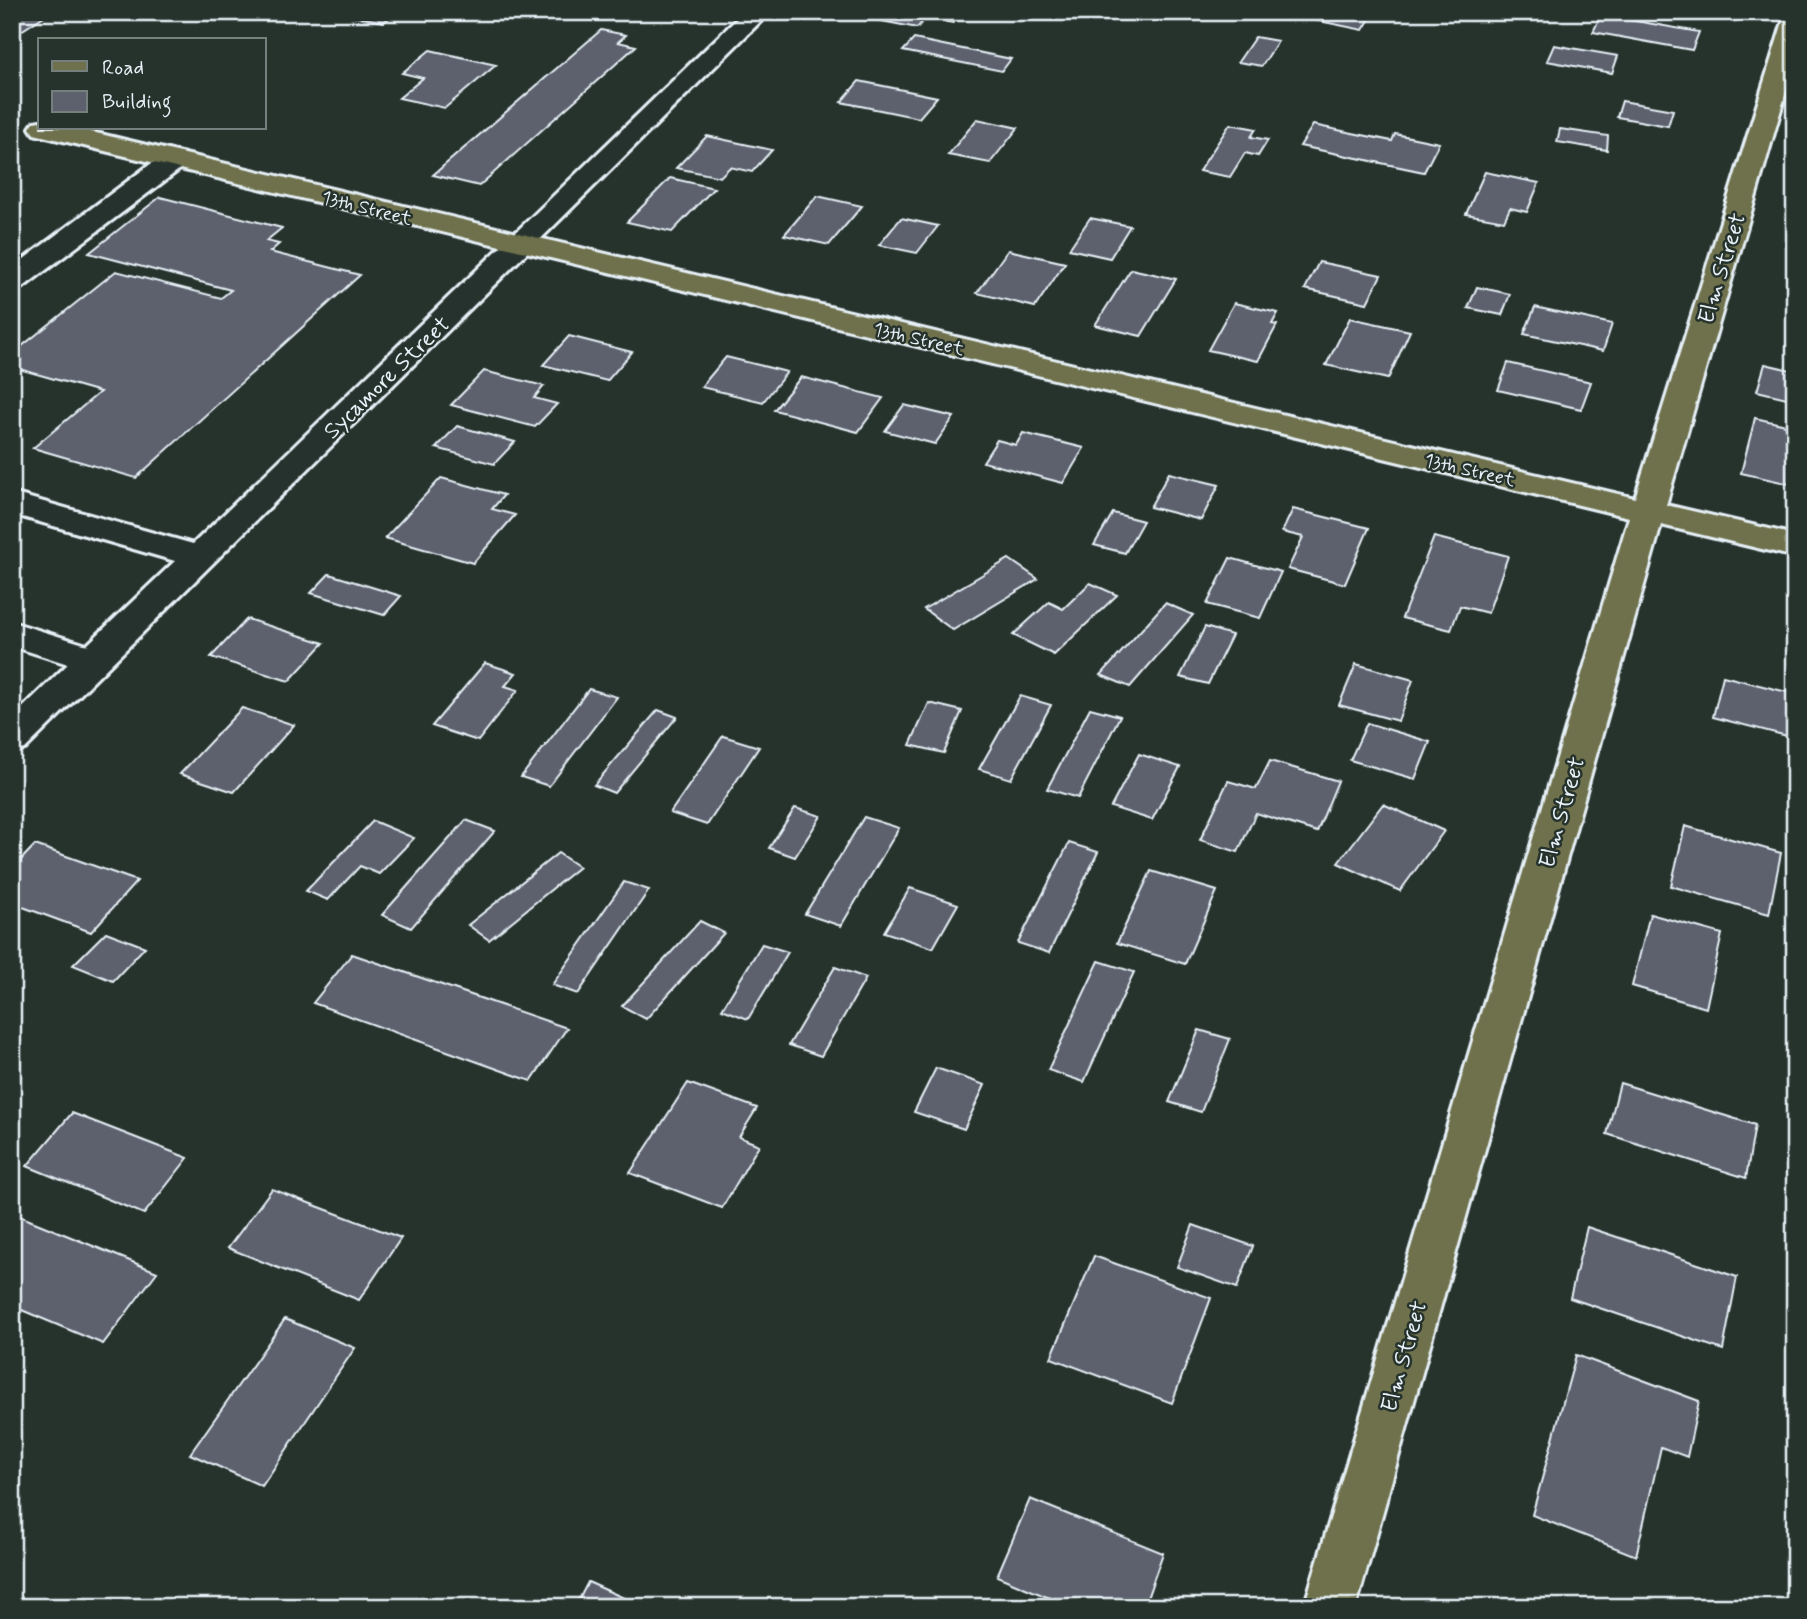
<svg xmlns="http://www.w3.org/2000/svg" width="1807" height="1619" viewBox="0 0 1807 1619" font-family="Mynerve,sans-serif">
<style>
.building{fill:#5d606d;stroke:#e8f1f8;stroke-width:2}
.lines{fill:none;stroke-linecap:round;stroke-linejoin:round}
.minor-casing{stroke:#e8f1f8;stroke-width:6}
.major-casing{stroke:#e8f1f8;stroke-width:6}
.minor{fill:#26332d;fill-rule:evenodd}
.major{fill:#6e714b;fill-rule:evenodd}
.labels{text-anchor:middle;stroke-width:5;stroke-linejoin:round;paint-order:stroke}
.far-street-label{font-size:19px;fill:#e8f1f8;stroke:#26332d}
.street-label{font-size:23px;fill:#e8f1f8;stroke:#26332d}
</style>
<rect width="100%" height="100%" fill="#26332d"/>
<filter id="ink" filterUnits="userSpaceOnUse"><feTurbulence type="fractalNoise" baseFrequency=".0143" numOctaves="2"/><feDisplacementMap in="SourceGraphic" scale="14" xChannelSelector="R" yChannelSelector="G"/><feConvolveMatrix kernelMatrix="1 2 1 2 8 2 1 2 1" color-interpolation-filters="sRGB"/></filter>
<g filter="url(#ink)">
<g class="building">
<path d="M12 12H50L12 37Z"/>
<path d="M357 12H392L395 13 384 22 352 16Z"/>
<path d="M884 12H962L953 23 926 18 917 28 877 20Z"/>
<path d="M1032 12H1075L1069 19Z"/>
<path d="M1275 12H1374L1363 30Z"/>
<path d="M1601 15 1699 32 1692 50 1593 32Z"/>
<path d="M601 30 626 35 618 42 636 46 479 186 433 175Z"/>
<path d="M1255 37 1278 41 1262 66 1238 62Z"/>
<path d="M914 39 1011 59 1002 71 903 51Z"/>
<path d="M1554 45 1618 56 1612 73 1547 61Z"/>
<path d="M430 50 496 65 445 108 399 98 423 78 402 73Z"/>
<path d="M859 81 937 97 919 118 841 102Z"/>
<path d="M1622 101 1673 110 1668 126 1617 117Z"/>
<path d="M977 119 1018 128 990 163 948 155Z"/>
<path d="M1230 124 1256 129 1251 137 1268 140 1258 156 1245 153 1230 177 1199 171Z"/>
<path d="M1313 125 1392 141 1395 134 1439 143 1424 172 1300 146Z"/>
<path d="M1560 129 1608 136 1607 150 1557 142Z"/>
<path d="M707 136 772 150 752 172 730 167 720 177 676 168Z"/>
<path d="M1485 172 1539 183 1527 212 1510 208 1504 221 1466 214Z"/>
<path d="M670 178 714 188 672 232 627 222Z"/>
<path d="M817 196 862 206 829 245 784 235Z"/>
<path d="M160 197 282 228 266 241 279 244 270 252 360 275 136 478 33 448 100 392 12 367V354L116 271 221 298 231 290 89 253Z"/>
<path d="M901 218 938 226 917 253 879 245Z"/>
<path d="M1090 218 1130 226 1110 258 1069 249Z"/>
<path d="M1008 250 1065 263 1035 307 977 293Z"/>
<path d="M1319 262 1381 275 1367 303 1305 289Z"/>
<path d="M1131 269 1176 279 1141 336 1095 325Z"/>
<path d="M1477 287 1510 294 1502 315 1468 308Z"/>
<path d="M1234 303 1278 313 1272 324 1277 325 1258 361 1208 350Z"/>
<path d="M1535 307 1612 324 1603 351 1524 334Z"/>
<path d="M1350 318 1410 331 1388 379 1326 365Z"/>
<path d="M569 336 632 352 607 381 543 365Z"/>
<path d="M726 357 787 372 763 402 701 387Z"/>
<path d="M1508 363 1591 382 1581 409 1498 390Z"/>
<path d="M1765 364 1795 371V400L1757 391Z"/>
<path d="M484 371 544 386 534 398 557 404 535 427 451 405Z"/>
<path d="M801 377 883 398 858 432 774 410Z"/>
<path d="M904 405 954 417 935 444 885 431Z"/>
<path d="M1755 418 1795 427V485L1741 473Z"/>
<path d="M457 426 515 442 494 464 436 448Z"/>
<path d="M1023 433 1084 448 1063 483 983 462 997 440 1016 445Z"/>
<path d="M1169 473 1219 485 1201 520 1150 507Z"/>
<path d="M441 478 504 495 492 509 515 515 473 563 385 538Z"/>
<path d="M1293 509 1369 528 1345 584 1288 569 1303 537 1282 532Z"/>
<path d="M1113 513 1143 521 1125 553 1094 545Z"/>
<path d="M1434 537 1508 556 1488 613 1460 606 1451 630 1402 618Z"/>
<path d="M1230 558 1281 572 1260 618 1207 604Z"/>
<path d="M1009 559 1038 579 953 630 924 609Z"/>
<path d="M329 574 401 596 384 615 311 593Z"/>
<path d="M1090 583 1117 595 1054 655 1013 635 1049 602 1063 609Z"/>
<path d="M1165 603 1193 615 1130 687 1101 675Z"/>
<path d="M247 619 324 643 289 681 211 657Z"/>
<path d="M1205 627 1232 635 1208 684 1180 677Z"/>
<path d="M485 663 516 673 505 686 518 690 478 741 432 726Z"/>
<path d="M1356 664 1413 680 1398 721 1339 705Z"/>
<path d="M1723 676 1795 694V738L1713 717Z"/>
<path d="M589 689 617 697 549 786 521 777Z"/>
<path d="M1020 696 1051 705 1011 779 979 769Z"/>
<path d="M929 703 962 711 944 753 910 745Z"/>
<path d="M242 708 294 725 234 792 180 774Z"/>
<path d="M1090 708 1120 716 1078 798 1047 789Z"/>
<path d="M658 710 677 717 614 793 594 785Z"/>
<path d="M1367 723 1430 742 1415 779 1350 760Z"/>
<path d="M723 736 759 747 707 825 670 813Z"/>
<path d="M1139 754 1180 767 1152 820 1111 807Z"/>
<path d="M1270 761 1338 781 1317 832 1256 813 1238 852 1200 840 1228 781 1256 789Z"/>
<path d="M1383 804 1444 831 1400 891 1338 863Z"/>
<path d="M795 808 821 816 795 857 769 848Z"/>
<path d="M864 817 899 828 841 926 805 914Z"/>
<path d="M466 820 495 831 411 928 382 915Z"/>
<path d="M373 821 414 838 379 874 360 866 328 900 306 891Z"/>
<path d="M1685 826 1781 853 1769 914 1671 886Z"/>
<path d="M1069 843 1098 852 1049 953 1018 943Z"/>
<path d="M35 845 137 881 91 932 12 903V869Z"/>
<path d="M558 853 579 867 489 940 468 925Z"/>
<path d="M1151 871 1217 891 1185 964 1117 943Z"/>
<path d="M624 882 649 890 578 994 552 985Z"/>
<path d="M910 888 958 904 933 948 884 932Z"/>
<path d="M1650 914 1722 934 1706 1008 1632 986Z"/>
<path d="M700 921 724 933 646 1019 622 1006Z"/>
<path d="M106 932 145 947 113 981 73 965Z"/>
<path d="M762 944 788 952 748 1019 722 1009Z"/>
<path d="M352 954 567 1028 531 1081 313 1003Z"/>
<path d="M1099 961 1134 972 1084 1082 1048 1070Z"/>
<path d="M835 967 866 978 821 1056 789 1045Z"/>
<path d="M1199 1030 1230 1039 1201 1112 1169 1102Z"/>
<path d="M936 1068 985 1085 964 1129 914 1112Z"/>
<path d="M688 1083 757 1108 739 1137 759 1145 722 1208 630 1173Z"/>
<path d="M1620 1083 1755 1125 1746 1178 1607 1134Z"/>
<path d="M72 1113 188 1158 144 1214 27 1166Z"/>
<path d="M272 1189 401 1238 359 1300 228 1248Z"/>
<path d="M12 1213 157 1272 103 1344 12 1306Z"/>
<path d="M1193 1225 1253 1246 1237 1288 1177 1267Z"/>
<path d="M1587 1227 1737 1277 1723 1350 1570 1298Z"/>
<path d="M1094 1256 1211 1298 1172 1403 1051 1358Z"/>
<path d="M285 1319 355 1348 262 1486 190 1454Z"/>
<path d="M1576 1355 1699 1401 1687 1457 1661 1447 1636 1556 1532 1515Z"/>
<path d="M1030 1499 1163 1553 1144 1607H1071L997 1576Z"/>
<path d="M588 1582 644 1607H575Z"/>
</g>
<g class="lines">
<defs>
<g id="minor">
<path d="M744 12H770L25 749 12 753V718L68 664 12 646V622L87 645 175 561 12 514V493L193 544Z"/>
<path d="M174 152 184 154 188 160 184 166 22 288 12 291V268L164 154Z"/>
</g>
<path id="major" d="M1786 12H1795V61L1666 505 1795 535V557L1661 525 1356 1607H1304L1629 517 34 134 30 128 34 122 40 121V128H75L1635 498Z"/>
</defs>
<use href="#minor" class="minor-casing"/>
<use href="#major" class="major-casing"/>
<use href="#minor" class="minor"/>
<use href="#major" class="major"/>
</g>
</g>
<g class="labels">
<g class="far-street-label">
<text transform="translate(367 207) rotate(14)" y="7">13th Street</text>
<text transform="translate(919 338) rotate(13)" y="7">13th Street</text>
<text transform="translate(1470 469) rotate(13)" y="7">13th Street</text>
</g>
<g class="street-label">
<text transform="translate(1721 268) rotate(-73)" y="8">Elm Street</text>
<text transform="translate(386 377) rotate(-44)" y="8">Sycamore Street</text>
<text transform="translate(1561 812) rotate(-74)" y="8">Elm Street</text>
<text transform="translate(1403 1356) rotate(-74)" y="8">Elm Street</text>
</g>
</g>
<rect width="1807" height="1619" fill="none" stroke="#26332d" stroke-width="42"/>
<rect x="21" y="21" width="1765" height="1577" fill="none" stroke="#e8f1f8" stroke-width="2.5" filter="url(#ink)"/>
<rect x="38" y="38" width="228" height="91" fill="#26332d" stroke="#747f7e" stroke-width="2"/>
<rect x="52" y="61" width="35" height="10" fill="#6e714b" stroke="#747f7e" stroke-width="2"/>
<text x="102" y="74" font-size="21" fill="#e8f1f8">Road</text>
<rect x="52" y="91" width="35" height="21" fill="#5d606d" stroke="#747f7e" stroke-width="2"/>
<text x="102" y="108" font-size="21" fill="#e8f1f8">Building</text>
</svg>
